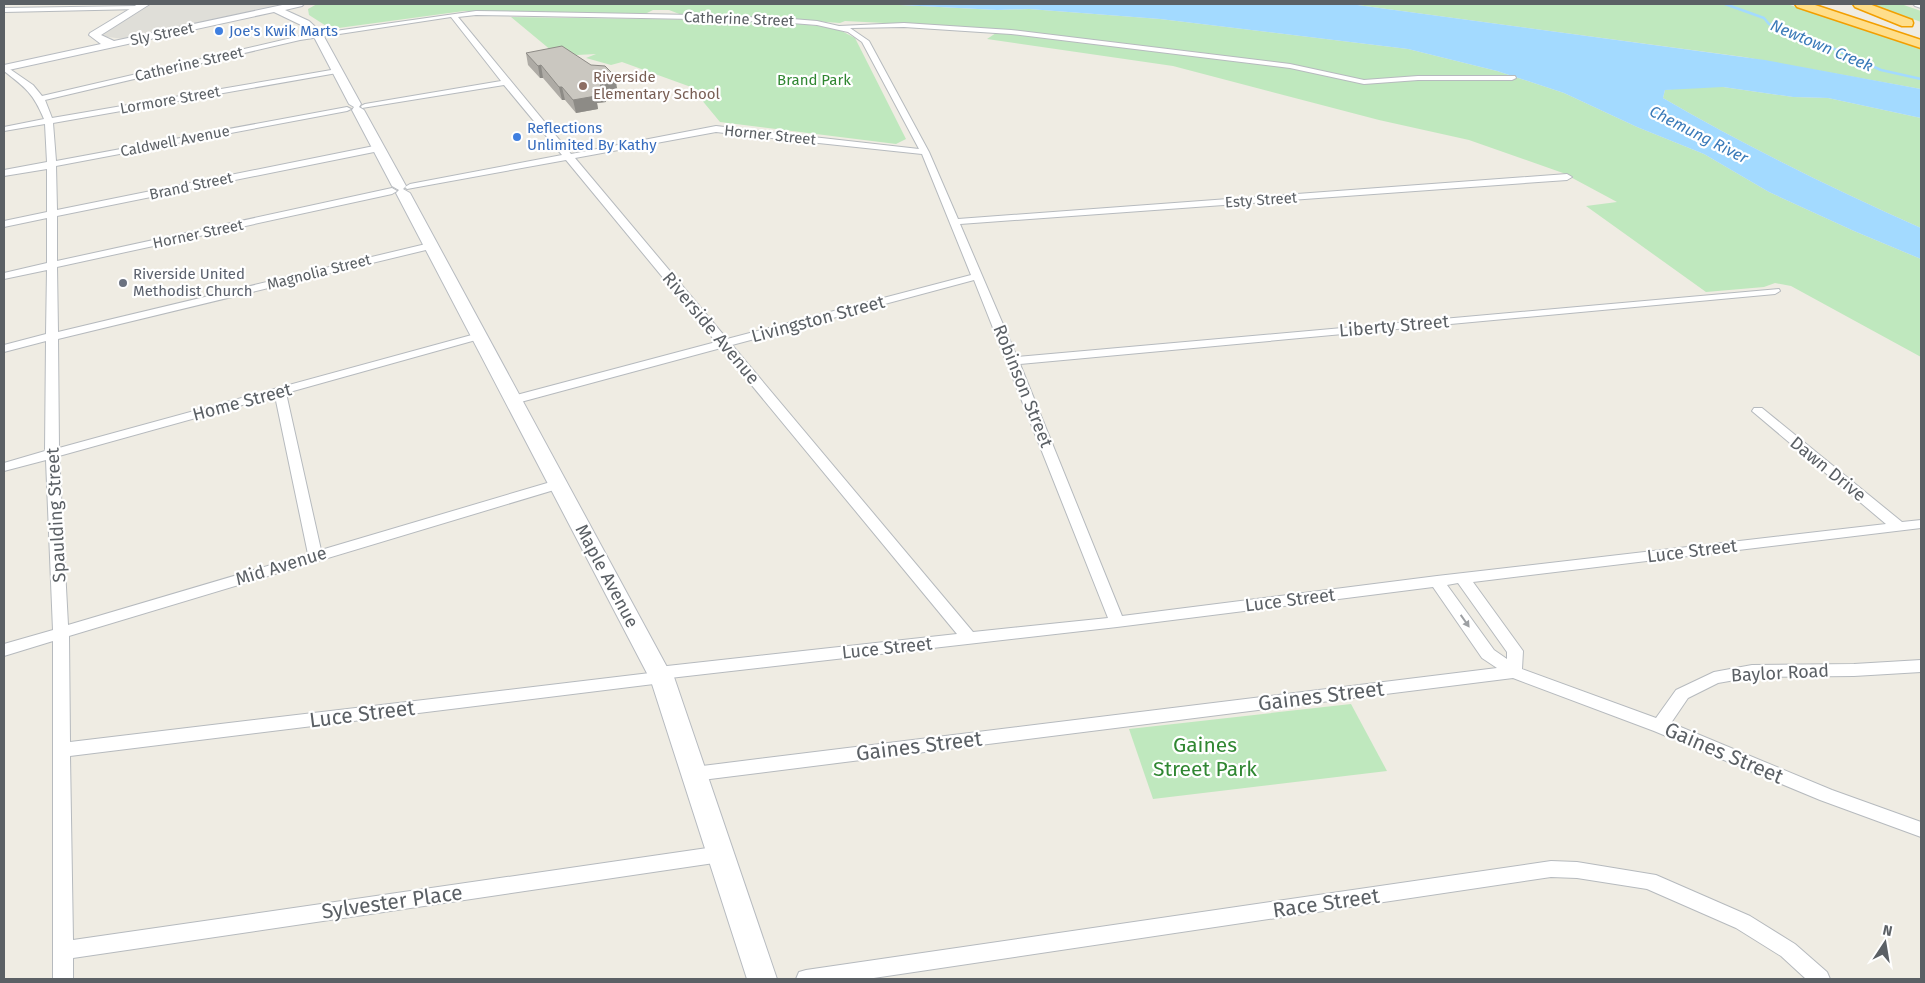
<svg xmlns="http://www.w3.org/2000/svg" width="1925" height="983" viewBox="0 0 1925 983" font-family="'Fira Sans',sans-serif">
<style>
.industrial{fill:#dfded8}
.green{fill:#bfe8be}
.water{fill:#a3daff}
.lines{fill:none;stroke-linecap:round;stroke-linejoin:round}
.stream{stroke:#a3daff;stroke-width:2.5}
.street-casing{stroke:#b6babe;stroke-width:2}
.secondary-casing{stroke:#b7bbc0;stroke-width:2}
.highway-casing{stroke:#f29f00;stroke-width:3}
.street{fill:#fff;fill-rule:evenodd}
.secondary{fill:#fff;fill-rule:evenodd}
.highway{fill:#ffde8a;fill-rule:evenodd}
.wall{fill:#aeaba5}
.shaded-wall{fill:#8d8b86}
.building{fill:#cac7c0;stroke:#8d8b86}
.oneway{fill:#9da0a3}
.shop-dot{fill:#3f7fe0;stroke:#fff;stroke-width:2}
.education-dot{fill:#8d6e63;stroke:#fff;stroke-width:2}
.worship-dot{fill:#6b7280;stroke:#fff;stroke-width:2}
.labels{text-anchor:middle;stroke-width:4.5;stroke-linejoin:round;paint-order:stroke}
.far-street-label{font-size:15px;fill:#5b6065;stroke:#fff}
.far-shop-label{font-size:15px;fill:#366cbe;stroke:#fff;text-anchor:start}
.far-education-label{font-size:15px;fill:#785e54;stroke:#fff;text-anchor:start}
.far-park-label{font-size:15px;fill:#308732;stroke:#fff}
.far-worship-label{font-size:15px;fill:#5b616d;stroke:#fff;text-anchor:start}
.far-water-label{font-size:16px;font-style:italic;fill:#3a7ab8;stroke:#fff}
.street-label{font-size:18px;fill:#5b6065;stroke:#fff}
.near-street-label{font-size:21px;fill:#5b6065;stroke:#fff}
.near-park-label{font-size:21px;fill:#308732;stroke:#fff}
</style>
<rect width="100%" height="100%" fill="#efece3"/>
<path class="industrial" d="M152 4H285L124 39 100 36Z"/>
<g class="green">
<path d="M317 4H881L997 10 1029 9 1160 19 1408 49 1497 71 1564 93 1637 127 1704 154 1769 192 1854 231 1921 259V357L1791 286 1775 283 1764 287 1706 292 1586 206 1617 202 1563 173 1469 140 1379 120 1173 66 987 39 999 31 944 26 845 21 840 23 760 17 682 15 669 10H653L645 14 464 11 331 29 309 15 308 9Z"/>
<path d="M1350 4H1787L1921 49V89L1744 57Z"/>
<path d="M1871 4H1901L1921 11V22Z"/>
<path d="M511 17 773 21 836 28 855 38 906 139 896 144 720 122 691 87 622 62 611 65 586 58 596 54 558 56Z"/>
<path d="M1687 87H1723L1793 97 1828 98 1921 118V228C1833 189 1746 146 1663 98L1665 90Z"/>
<path d="M1351 704 1387 771 1153 799 1129 729Z"/>
</g>
<path class="water" d="M881 4H1350L1765 60 1921 89V118L1828 98 1793 97 1723 87 1665 90 1663 98C1746 146 1833 189 1921 228V259L1854 231 1769 192 1704 154 1637 127 1564 93 1497 71 1408 49 1160 19 1029 9 997 10Z"/>
<g class="lines">
<path class="stream" d="M1725 4 1764 18 1769 24 1830 47 1881 70 1921 79"/>
<defs>
<g id="street">
<path d="M138 6 140 7V9L4 12V8Z"/>
<path d="M476 11 694 15 792 19 817 21 839 26 904 23 1011 30 1290 64 1364 80 1418 76H1515L1516 78 1512 80H1418L1364 84 1290 68 1011 34 904 27 850 28 869 41 929 152 958 219 1567 174 1572 177 1567 180 960 224 1017 357 1779 289 1780 291 1775 294 1020 364 1122 616 1437 576 1886 524 1752 411 1754 408H1762L1902 522 1921 520V528L1473 582 1523 651 1522 669 1656 718 1676 690 1714 672 1752 665 1854 664 1921 660V672L1854 676 1752 677 1718 683 1688 698 1671 723 1832 790 1921 822V837L1820 800 1654 731 1513 678 694 781 688 779 685 774 688 769 694 767 1497 668 1482 658 1433 587 1117 627 670 678 668 681 662 683 70 756 73 940 721 846 728 848 730 854 728 860 721 862 73 958V979H53V641L4 656V644L53 630 46 460 4 471V463L45 451 46 341 4 352V345L46 334 47 270 4 279V273L47 263V218L4 227V221L47 212V169L4 176V170L47 162 45 124 4 131V127L44 119C33 93 26 88 4 71V65L33 85 42 96 300 36ZM476 15 694 19 792 23 817 25 848 32 862 42 919 149 716 126 571 154 458 17ZM451 17 501 81 365 104 361 106 362 108 504 85 562 155 410 184 405 187 407 189 566 160 716 342 509 397 507 400 509 403H517L721 348 957 634 658 667 652 669 650 673 70 742 69 636 564 487 566 484 559 480 554 481 321 550 286 393 483 338 485 336 479 333 59 448 58 339 430 249 435 246 430 243 58 332 57 267 392 194 397 191 392 188 57 261V216L379 151 383 148 379 145 57 210 56 166 347 111 351 109 347 107 56 161 53 123 337 73 341 71 337 69 52 118 45 100 300 40ZM716 132 922 154 971 275 727 339 575 158ZM974 280 1108 618 973 632 732 345ZM275 396 308 554 68 625 59 456ZM1458 583 1507 652V659L1494 650 1447 585Z"/>
<path d="M1551 861 1577 862 1656 875 1750 916 1795 944 1827 972 1830 979H1806L1781 956 1736 928 1647 889 1577 878 1551 877 867 979H796L799 972 806 970Z"/>
</g>
<g id="secondary">
<path d="M138 4H150L101 35 114 41 287 4H304L302 6 285 10 309 21 322 33 361 104 359 107 364 110 406 186 403 189 410 193 667 667 674 677 777 979H747L651 681 396 193 399 190 392 186 352 110 354 107 349 104 314 37 301 25 274 12 4 71V65L101 44 89 35 90 33Z"/>
<path d="M1913 4H1921V8L1915 6Z"/>
</g>
<g id="highway">
<path d="M1795 4H1812L1921 40V48L1797 7Z"/>
<path d="M1853 4H1869L1912 20 1913 23 1912 26H1902L1855 7Z"/>
</g>
</defs>
<use href="#street" class="street-casing"/>
<use href="#secondary" class="secondary-casing"/>
<use href="#highway" class="highway-casing"/>
<use href="#street" class="street"/>
<use href="#secondary" class="secondary"/>
<use href="#highway" class="highway"/>
</g>
<path class="wall" d="M526 53 617 88 610 90 611 96 605 97 606 102 597 103 598 109 576 113 565 100H562L543 78H540L528 65Z"/>
<g class="shaded-wall">
<path d="M541 65 543 78H540L538 66Z"/>
<path d="M615 76 617 88 610 90 611 96 605 97 606 102 597 103 598 109 576 113 573 100 592 91 604 78Z"/>
<path d="M559 87H562L565 100H562Z"/>
</g>
<path class="building" d="M562 46 591 65 605 66 615 76 604 78 609 83 600 85 603 89 592 91 596 96 573 100 562 87H559L541 65 538 66 526 53Z"/>
<defs><path id="oneway-solid" d="M-6-.8H1V-3.2L6.5 0L1 3.2V.8H-6Z" transform="scale(1.25)"/></defs>
<use class="oneway" href="#oneway-solid" transform="translate(1465 621) rotate(55)"/>
<g class="shop-dot">
<circle cx="219" cy="31" r="5"/>
<circle cx="517" cy="137" r="5"/>
</g>
<circle class="education-dot" cx="583" cy="86" r="5"/>
<circle class="worship-dot" cx="123" cy="283" r="5"/>
<g class="labels">
<g class="far-street-label">
<text transform="translate(739 19) rotate(2)" y="5">Catherine Street</text>
<text transform="translate(162 34) rotate(-12)" y="5">Sly Street</text>
<text transform="translate(189 64) rotate(-13)" y="5">Catherine Street</text>
<text transform="translate(170 100) rotate(-10)" y="5">Lormore Street</text>
<text transform="translate(770 135) rotate(6)" y="5">Horner Street</text>
<text transform="translate(175 141) rotate(-11)" y="5">Caldwell Avenue</text>
<text transform="translate(191 186) rotate(-12)" y="5">Brand Street</text>
<text transform="translate(1261 200) rotate(-4)" y="5">Esty Street</text>
<text transform="translate(198 234) rotate(-12)" y="5">Horner Street</text>
<text transform="translate(319 272) rotate(-14)" y="5">Magnolia Street</text>
</g>
<g class="far-shop-label">
<text x="229" y="36">Joe's Kwik Marts</text>
<text x="527" y="133">Reflections<tspan x="527" dy="17">Unlimited By Kathy</tspan></text>
</g>
<g class="far-education-label">
<text x="593" y="82">Riverside<tspan x="593" dy="17">Elementary School</tspan></text>
</g>
<g class="far-park-label">
<text x="814" y="85">Brand Park</text>
</g>
<g class="far-worship-label">
<text x="133" y="279">Riverside United<tspan x="133" dy="17">Methodist Church</tspan></text>
</g>
<g class="far-water-label">
<text transform="translate(1822 45) rotate(23)" y="6">Newtown Creek</text>
<text transform="translate(1699 134) rotate(27)" y="6">Chemung River</text>
</g>
<g class="street-label">
<text transform="translate(818 319) rotate(-15)" y="6">Livingston Street</text>
<text transform="translate(1394 326) rotate(-5)" y="6">Liberty Street</text>
<text transform="translate(711 328) rotate(50)" y="6">Riverside Avenue</text>
<text transform="translate(1023 386) rotate(68)" y="6">Robinson Street</text>
<text transform="translate(242 402) rotate(-15)" y="6">Home Street</text>
<text transform="translate(1828 469) rotate(39)" y="6">Dawn Drive</text>
<text transform="translate(56 515) rotate(-93)" y="6">Spaulding Street</text>
<text transform="translate(1692 551) rotate(-7)" y="6">Luce Street</text>
<text transform="translate(281 566) rotate(-17)" y="6">Mid Avenue</text>
<text transform="translate(607 576) rotate(62)" y="6">Maple Avenue</text>
<text transform="translate(1290 600) rotate(-7)" y="6">Luce Street</text>
<text transform="translate(887 648) rotate(-6)" y="6">Luce Street</text>
<text transform="translate(1780 673) rotate(-3)" y="6">Baylor Road</text>
</g>
<g class="near-street-label">
<text transform="translate(1321 696) rotate(-7)" y="7">Gaines Street</text>
<text transform="translate(362 714) rotate(-7)" y="7">Luce Street</text>
<text transform="translate(919 746) rotate(-7)" y="7">Gaines Street</text>
<text transform="translate(1724 753) rotate(23)" y="7">Gaines Street</text>
<text transform="translate(392 902) rotate(-8)" y="7">Sylvester Place</text>
<text transform="translate(1326 903) rotate(-8)" y="7">Race Street</text>
</g>
<g class="near-park-label">
<text x="1205" y="752">Gaines<tspan x="1205" dy="24">Street Park</tspan></text>
</g>
</g>
<rect width="1925" height="983" fill="none" stroke="#5b6065" stroke-width="10"/>
<g transform="translate(1885 943) rotate(12)" stroke="#ffffff" stroke-width="4" paint-order="stroke">
<path d="M0-4L9 19L0 12L-9 19Z" fill="#5b6065"/>
<text y="-8" font-size="14" font-weight="bold" text-anchor="middle" fill="#5b6065">N</text>
</g>
</svg>
